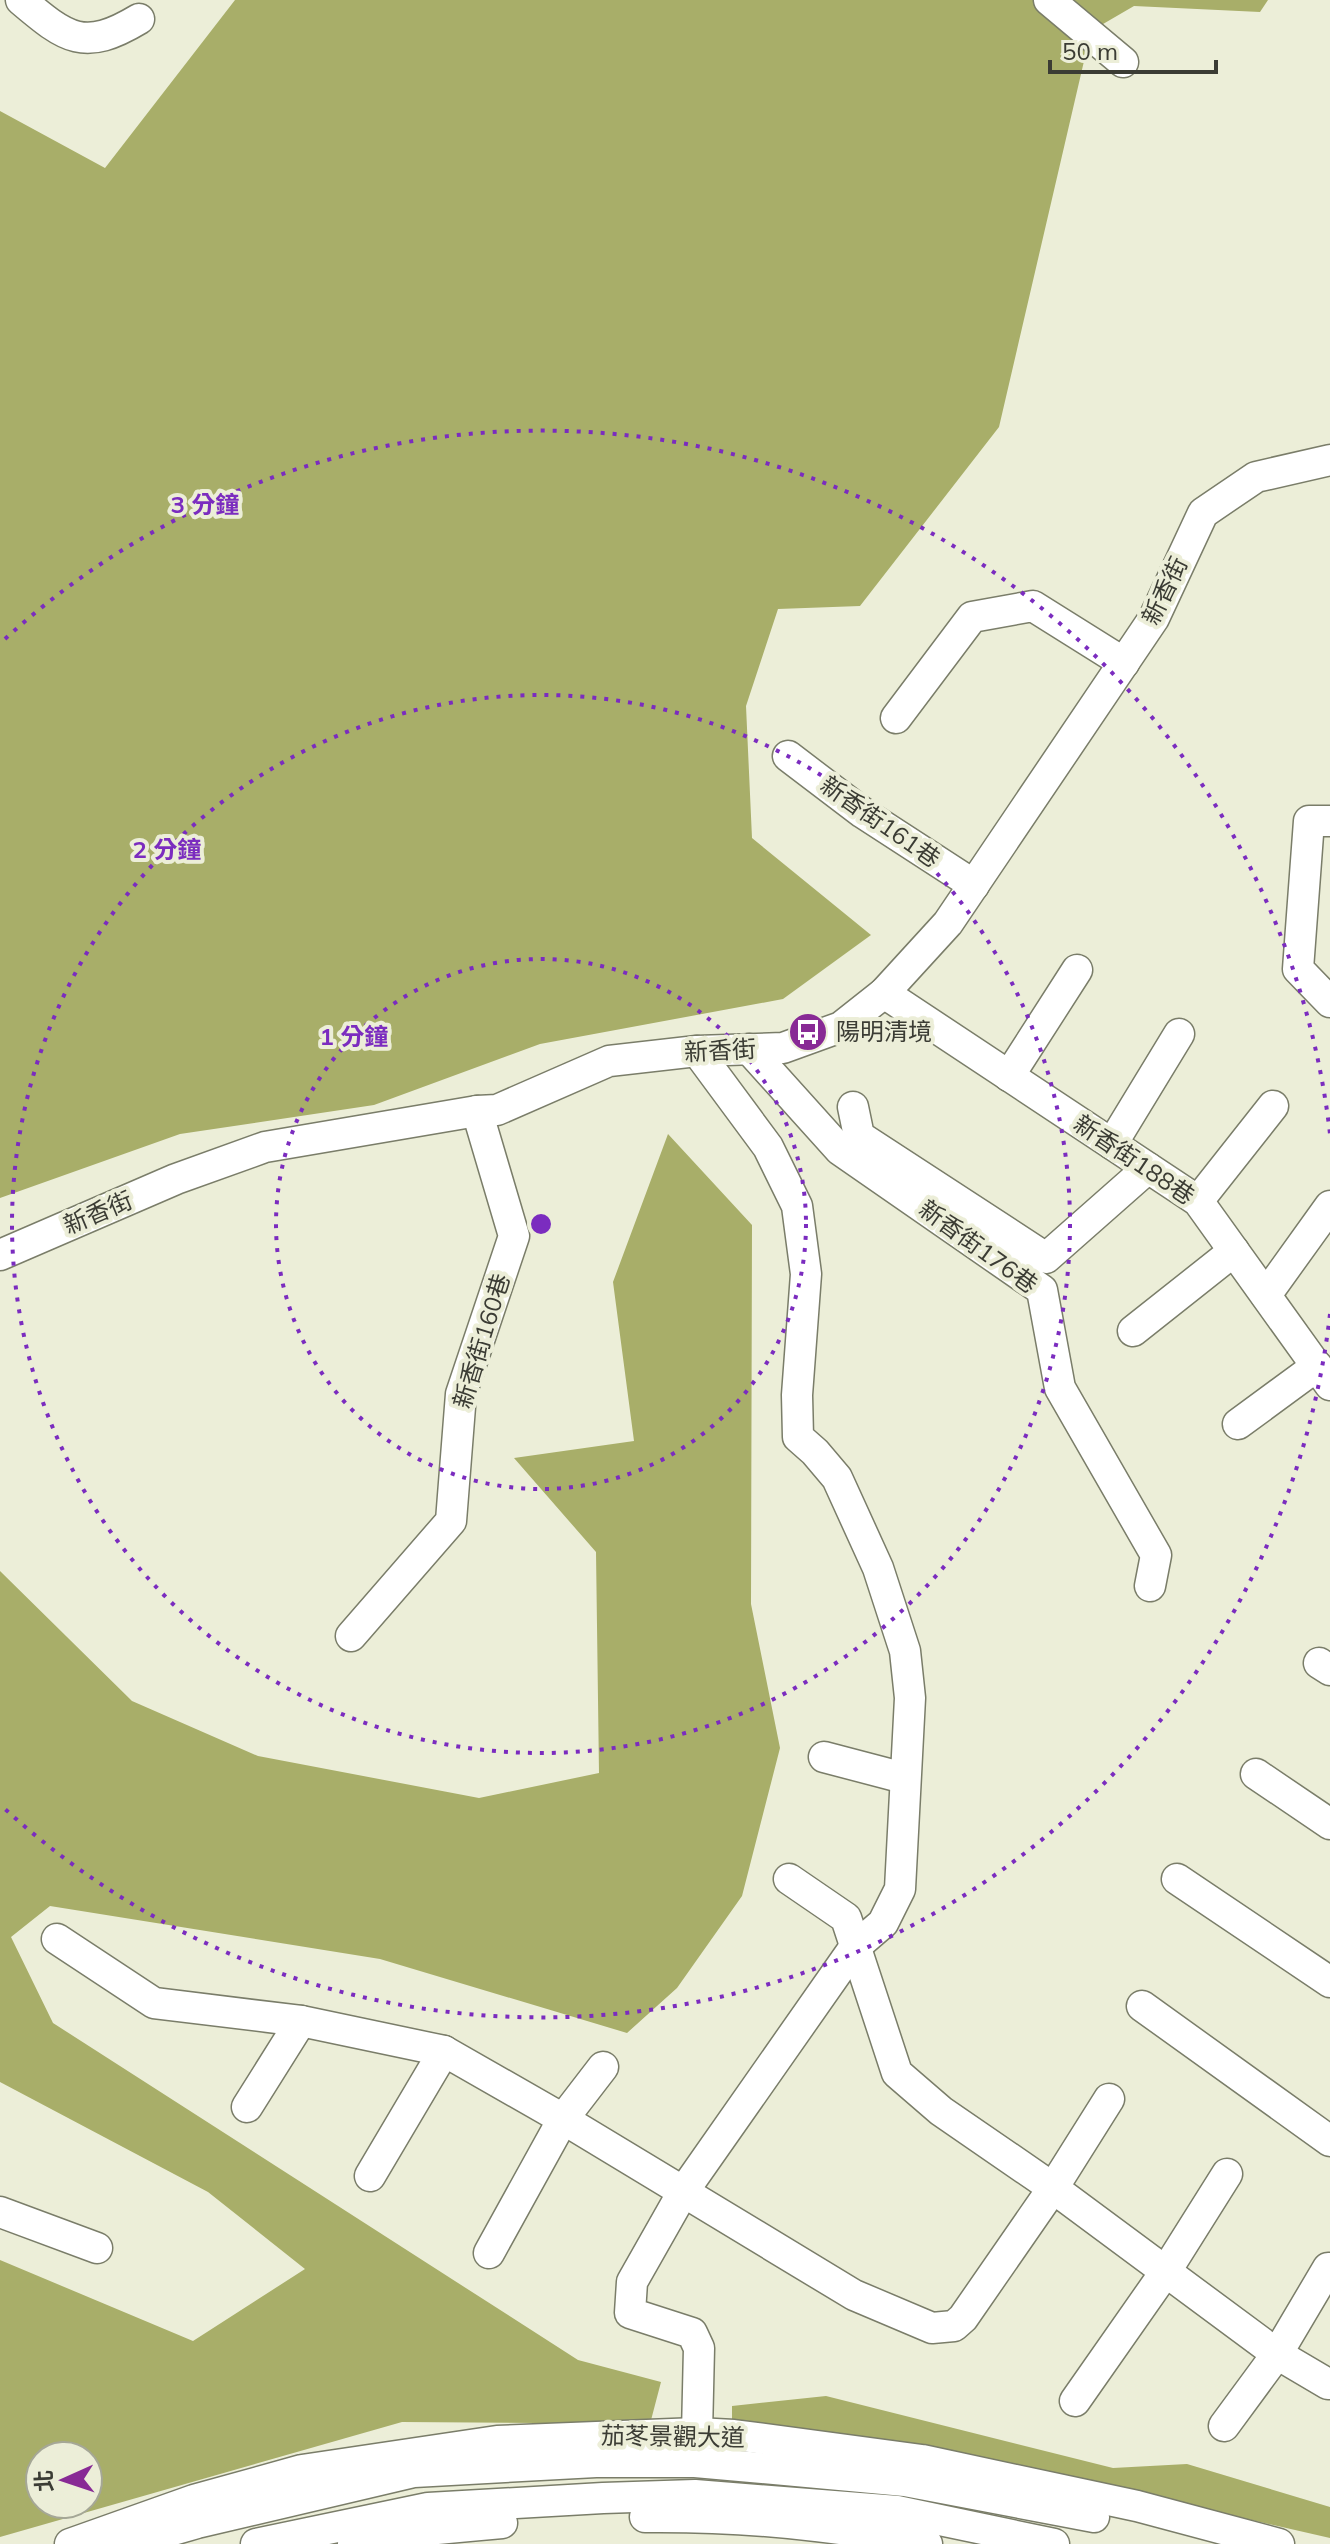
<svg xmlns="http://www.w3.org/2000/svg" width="1330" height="2544" viewBox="0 0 1330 2544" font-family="Mulish,'Noto Sans TC',sans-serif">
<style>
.forest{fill:#a8ae69;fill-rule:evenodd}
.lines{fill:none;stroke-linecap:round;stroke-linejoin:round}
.minor-casing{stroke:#7a7d69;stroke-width:33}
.minor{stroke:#fff;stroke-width:30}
.ring{fill:none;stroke:#7b2cbf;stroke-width:4;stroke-dasharray:4 8}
.labels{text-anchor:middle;stroke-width:8;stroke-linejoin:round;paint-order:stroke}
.street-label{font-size:24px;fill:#3b3c34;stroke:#eceed8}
.poi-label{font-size:24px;fill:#3b3c34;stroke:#eceed8;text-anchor:start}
.centre{fill:#7b2cbf;stroke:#eceed8;stroke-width:4}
.ring-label{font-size:24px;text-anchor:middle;font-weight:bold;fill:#7b2cbf;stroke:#eceed8;stroke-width:8;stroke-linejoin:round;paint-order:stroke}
</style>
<rect width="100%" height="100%" fill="#eceed8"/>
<g class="forest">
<path d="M235 0H1268L1260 12 1134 6 1091 31 999 427 860 606 778 609 746 706 752 838 871 935 783 999 540 1044 374 1105 180 1134 0 1198V111L105 168Z"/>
<path d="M668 1134 752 1225 751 1604 780 1748 742 1896 677 1988 627 2033 380 1959 50 1906 11 1937 53 2023 578 2360 661 2382 650 2424 402 2422 0 2537V2260L193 2341 305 2269 208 2192 0 2082V1571L132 1701 258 1756 479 1798 599 1773 596 1552 514 1458 634 1441 613 1282ZM40 2456H88V2504H40Z"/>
<path d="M826 2396 1113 2468 1187 2464 1330 2507V2538L1026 2468 732 2424V2406Z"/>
</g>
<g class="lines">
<defs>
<g id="minor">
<path d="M21 0C67 39 84 52 139 19"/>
<path d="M1049 0 1123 62"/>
<path d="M896 718 972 617 1033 606 1124 663"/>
<path d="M788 756 863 813 974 885"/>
<path d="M1330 821H1309L1298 969 1330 1002"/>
<path d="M884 993 1198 1201 1330 1385"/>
<path d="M749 1049 840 1150 1042 1290 1060 1388 1156 1555 1150 1586"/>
<path d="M697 1051 768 1147 797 1206 806 1274 797 1395 798 1437 815 1452 837 1478 878 1568 905 1651 910 1698 900 1889 883 1923 854 1948 683 2192 632 2282 630 2313 692 2333 699 2348 697 2433"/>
<path d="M1009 1076 1077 970"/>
<path d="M853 1107 859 1136 1046 1258 1148 1168"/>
<path d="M1112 1144 1179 1034"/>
<path d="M1198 1201 1273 1106"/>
<path d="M0 1255 176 1179 265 1147 477 1111 497 1110 609 1061 697 1051 783 1048 841 1027 884 993 948 923 1154 618 1203 513 1256 477 1330 460"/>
<path d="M1266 1295 1330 1206"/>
<path d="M1133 1331 1234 1251"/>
<path d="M1238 1424 1317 1366"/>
<path d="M351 1636 451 1521 461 1394 514 1236 477 1111"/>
<path d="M1319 1663 1330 1670"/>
<path d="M824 1757 904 1778"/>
<path d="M1256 1774 1330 1824"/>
<path d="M789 1879 846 1918 897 2073 941 2111 1053 2188 1277 2354 1328 2384"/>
<path d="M1177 1879 1330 1982"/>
<path d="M57 1939 154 2003 301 2021 444 2051 563 2119 854 2295 932 2328 954 2326 963 2318 1053 2188 1109 2099"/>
<path d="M1142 2006 1330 2141"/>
<path d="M247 2107 301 2021"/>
<path d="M370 2176 444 2051"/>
<path d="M0 2212 97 2248"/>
<path d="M489 2253 563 2119 603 2067"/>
<path d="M1075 2401 1166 2271 1227 2174"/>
<path d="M1224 2426 1277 2354 1328 2268"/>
<path d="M645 2517C739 2516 836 2525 927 2544"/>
<path d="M128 2543 197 2523 414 2472 596 2462H695L905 2481 1094 2517"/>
<path d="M70 2544 194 2500 302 2470 497 2441 697 2433 734 2435 922 2460 1137 2506 1279 2544"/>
<path d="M256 2544 428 2508 603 2498 695 2495 897 2511 1054 2544"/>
<path d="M353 2544 437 2529 502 2523"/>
</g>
</defs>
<use href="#minor" class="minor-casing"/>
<use href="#minor" class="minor"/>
</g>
<g class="ring">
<circle cx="541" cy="1224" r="265"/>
<circle cx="541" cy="1224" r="529"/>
<path d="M1330 1314A794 794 0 0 1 5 1809M5 639A794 794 0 0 1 1330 1134"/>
</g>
<defs>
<symbol id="bus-disc" viewBox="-11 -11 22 22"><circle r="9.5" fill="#882a95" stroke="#eceed8"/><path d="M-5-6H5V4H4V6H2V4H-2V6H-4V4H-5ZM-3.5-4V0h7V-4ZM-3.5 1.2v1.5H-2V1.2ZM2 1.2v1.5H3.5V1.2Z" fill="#fff"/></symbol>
</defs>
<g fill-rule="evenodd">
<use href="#bus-disc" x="786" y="1010" width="44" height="44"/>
</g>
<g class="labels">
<g class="street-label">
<text transform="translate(1165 591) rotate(-64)" y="8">新香街</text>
<text transform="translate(880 822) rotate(35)" y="8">新香街161巷</text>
<text transform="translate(720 1051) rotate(-3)" y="8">新香街</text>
<text transform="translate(1134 1160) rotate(34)" y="8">新香街188巷</text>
<text transform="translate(98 1213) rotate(-23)" y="8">新香街</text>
<text transform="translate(978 1247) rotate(36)" y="8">新香街176巷</text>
<text transform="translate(482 1341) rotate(-73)" y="8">新香街160巷</text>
<text transform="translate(673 2437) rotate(1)" y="8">茄苳景觀大道</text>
</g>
<g class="poi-label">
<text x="836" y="1040">陽明清境</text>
</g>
</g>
<circle cx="541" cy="1224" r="12" class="centre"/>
<g class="ring-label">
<text x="205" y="513">3 分鐘</text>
<text x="167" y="858">2 分鐘</text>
<text x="354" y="1045">1 分鐘</text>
</g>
<g transform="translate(64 2480) rotate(267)"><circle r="38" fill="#eceed8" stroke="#a5a796" stroke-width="2"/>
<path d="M0-6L14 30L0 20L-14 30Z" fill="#882a95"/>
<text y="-12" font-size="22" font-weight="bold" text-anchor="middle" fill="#3b3c34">北</text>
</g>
<path d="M1050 60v12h166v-12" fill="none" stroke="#3b3c34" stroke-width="4"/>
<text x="1062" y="60" font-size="24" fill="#3b3c34" stroke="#eceed8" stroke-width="6" paint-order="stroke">50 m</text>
</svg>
